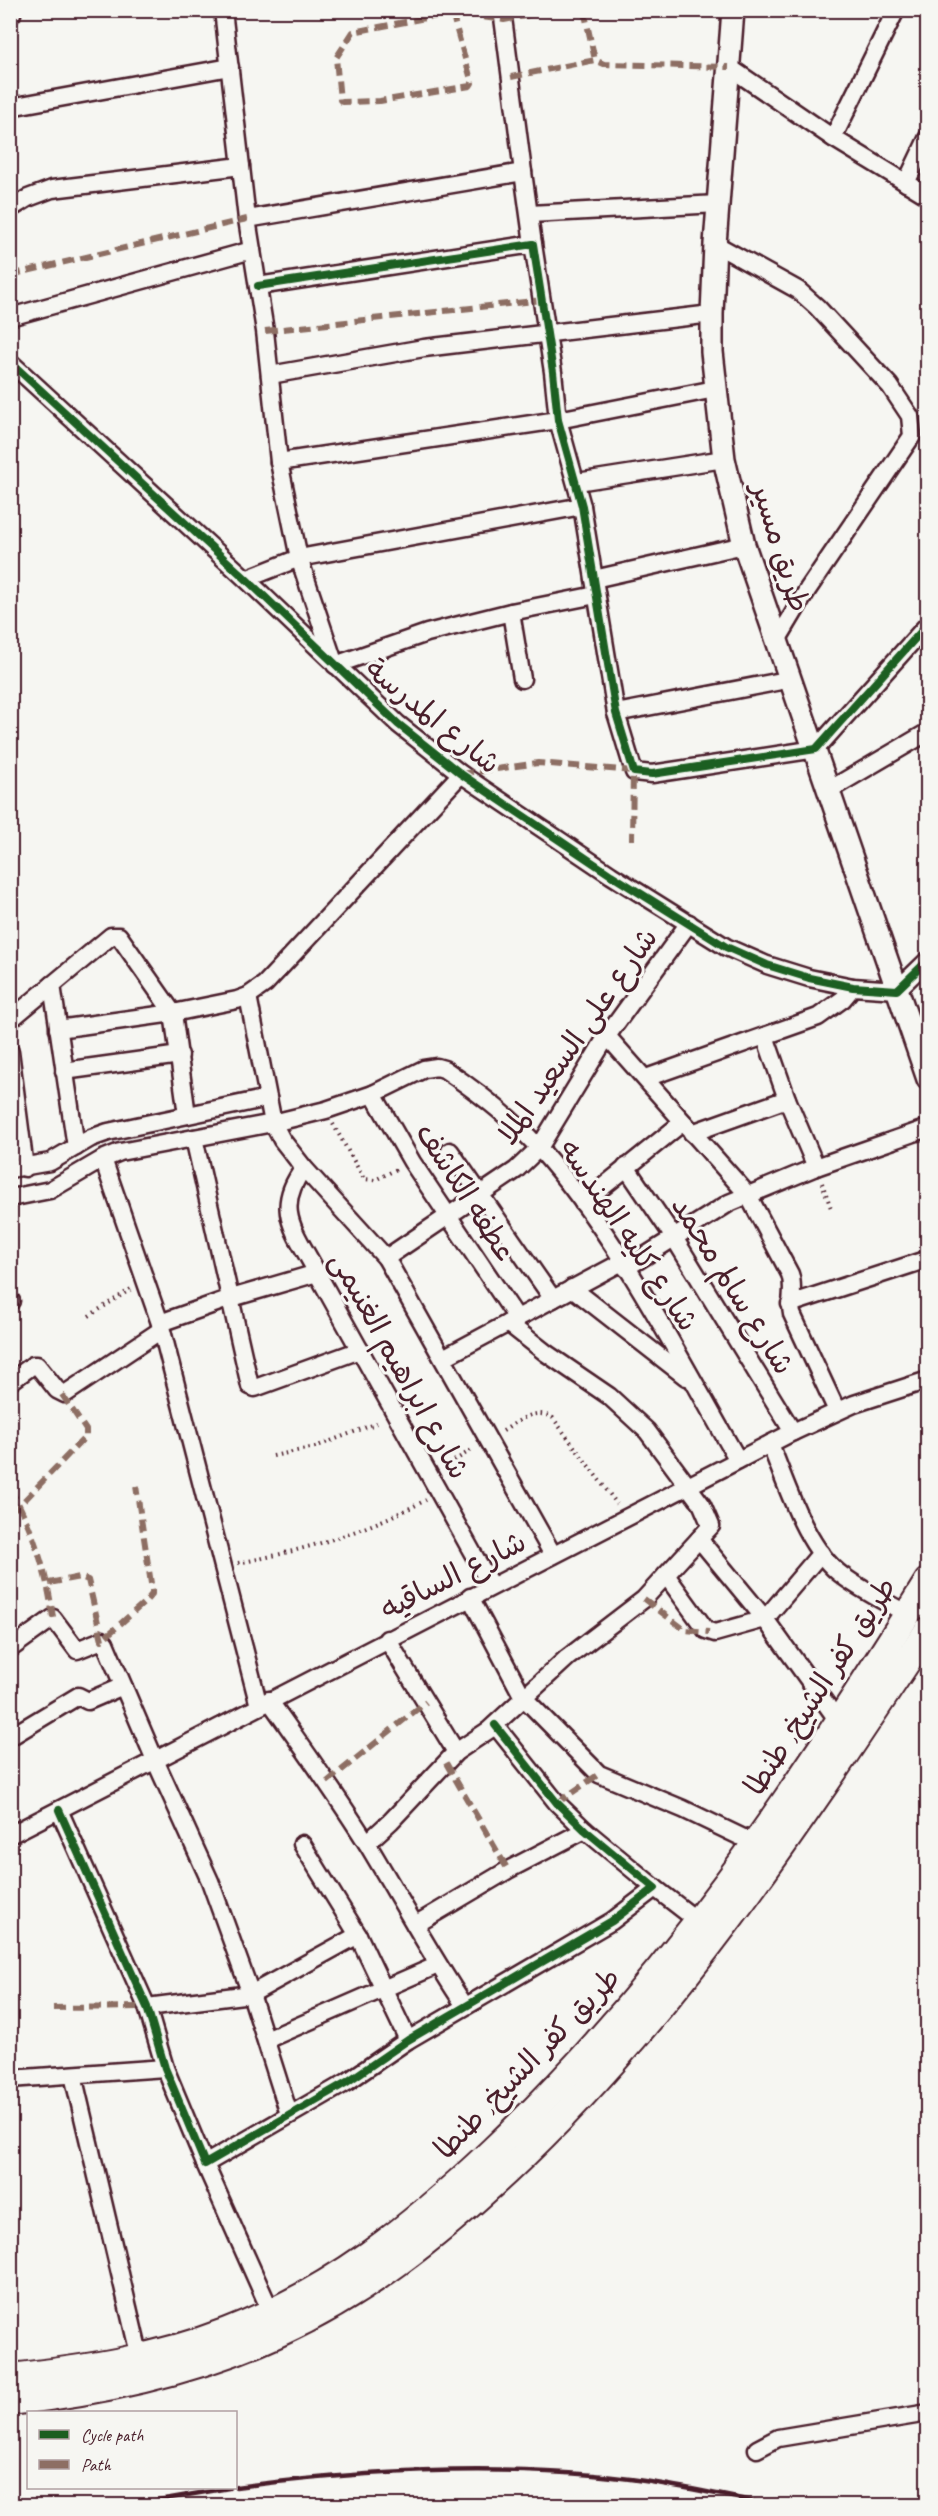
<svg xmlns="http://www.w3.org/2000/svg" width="938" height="2516" viewBox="0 0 938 2516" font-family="Caveat,'Playpen Sans Arabic',sans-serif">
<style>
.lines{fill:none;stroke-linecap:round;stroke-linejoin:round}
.minor-casing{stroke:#4a1f2b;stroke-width:21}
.tertiary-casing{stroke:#4a1f2b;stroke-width:26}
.primary-casing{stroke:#4a1f2b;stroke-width:30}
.path{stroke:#4a1f2b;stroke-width:4;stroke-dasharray:1.5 4.5;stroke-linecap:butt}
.minor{stroke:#f6f6f2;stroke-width:16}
.tertiary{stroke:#f6f6f2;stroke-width:21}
.primary{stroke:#f6f6f2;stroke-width:26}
.rail{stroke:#4a1f2b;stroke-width:4.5}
.quiet{stroke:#8d6e63;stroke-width:6;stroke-dasharray:12 6;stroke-linecap:butt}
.cycleway-casing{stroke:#f6f6f2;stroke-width:11}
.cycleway{stroke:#1b5e20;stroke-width:8}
.labels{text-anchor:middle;stroke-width:6;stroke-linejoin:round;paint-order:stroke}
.street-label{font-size:30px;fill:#4a1f2b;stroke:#f6f6f2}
</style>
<rect width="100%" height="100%" fill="#f6f6f2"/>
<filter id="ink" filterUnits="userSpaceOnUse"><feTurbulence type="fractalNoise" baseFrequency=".0167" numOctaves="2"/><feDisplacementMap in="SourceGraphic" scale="12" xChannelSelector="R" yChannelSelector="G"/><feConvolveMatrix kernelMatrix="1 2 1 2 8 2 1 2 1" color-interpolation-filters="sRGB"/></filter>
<g filter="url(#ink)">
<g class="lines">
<defs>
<g id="minor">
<path d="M11 10 12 14"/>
<path d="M223 10 247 219 265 331 279 462 299 558 335 665 427 633 511 612 522 679"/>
<path d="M729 67 833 138 928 196"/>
<path d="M10 107 230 67"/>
<path d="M833 138 896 10"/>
<path d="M523 172 533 244"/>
<path d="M906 183 928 137"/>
<path d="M10 209 28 198 52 189 241 166"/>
<path d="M530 214 718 204"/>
<path d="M247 219 523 172 502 10"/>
<path d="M715 244 798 290 817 307 890 386 910 416 912 436 808 589 778 639"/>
<path d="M258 286 533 244 553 372 558 420 582 506 616 713 634 772 652 774 816 749 928 624"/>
<path d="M10 317 252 250"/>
<path d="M10 362 246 579 398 724 461 774 611 875 726 947 767 965 809 978 853 987 897 990 928 960"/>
<path d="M270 375 424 348 712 314"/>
<path d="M279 462 558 420 715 389"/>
<path d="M577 482 724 459"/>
<path d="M246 579 299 558 582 506"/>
<path d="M594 579 744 545"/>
<path d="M511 612 596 595"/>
<path d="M616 713 792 679"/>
<path d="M829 790 928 732"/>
<path d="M52 985 76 1147"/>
<path d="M248 996 273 1123 282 1140 304 1168 386 1258 553 1555"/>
<path d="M10 1020 111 936H119L173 1013 187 1115"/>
<path d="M58 1029 173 1013 237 1000 248 996 265 984 461 774"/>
<path d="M607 1036 748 1195 790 1274C795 1288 789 1300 792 1314L837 1411"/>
<path d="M765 1036 787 1099 816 1167"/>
<path d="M10 1051 25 1168"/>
<path d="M64 1071 180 1055"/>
<path d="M646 1078 818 1017 843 999 853 987"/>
<path d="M373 1094 412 1162 517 1318"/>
<path d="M692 1133 787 1099"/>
<path d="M194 1138 250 1386 255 1388 360 1350"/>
<path d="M450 1151 553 1299"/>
<path d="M103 1159 160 1323 259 1706"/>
<path d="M626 1167 673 1236 793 1432"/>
<path d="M304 1168C272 1210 296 1232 317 1273L491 1586"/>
<path d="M10 1169 50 1162 91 1138 108 1132 268 1098"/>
<path d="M10 1198 50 1190 103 1159 120 1152 273 1123 326 1110 373 1094 424 1069 437 1067 444 1069C478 1092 511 1117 539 1148 619 1237 678 1356 738 1460"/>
<path d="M583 1203 683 1122"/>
<path d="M386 1258 516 1170 539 1148 607 1036 689 923"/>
<path d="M626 1268 729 1203 816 1167 928 1128"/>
<path d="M572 1288 686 1377"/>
<path d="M10 1300 11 1301"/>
<path d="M790 1304 928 1259"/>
<path d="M160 1323 228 1299 317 1273"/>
<path d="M443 1358 622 1262"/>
<path d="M10 1382 33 1365H37L57 1390 65 1394 161 1330"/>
<path d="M770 1444C787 1485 806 1550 843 1576 863 1591 886 1602 907 1614"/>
<path d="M699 1539 765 1619 839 1722"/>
<path d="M666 1575 706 1630 715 1633 765 1619 821 1553"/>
<path d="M470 1597 523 1697 599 1774 683 1809 756 1844"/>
<path d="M387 1639 456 1752"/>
<path d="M10 1649 53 1618 77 1650 102 1640 105 1643 155 1760 210 1881 251 1994 289 2114"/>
<path d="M269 1700C303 1748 337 1795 368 1845 400 1898 430 1954 465 2006"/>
<path d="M10 1737 78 1696 88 1701 123 1686"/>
<path d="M59 1810 147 2007 165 2068 205 2164 347 2082 408 2040 612 1921 655 1888 585 1830 557 1803 495 1725"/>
<path d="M10 1835 793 1432 854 1404 928 1380"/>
<path d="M367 1843 391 1821 456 1752 489 1730 567 1658 644 1599 711 1526 702 1505 647 1431 609 1396 546 1353 508 1323"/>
<path d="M302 1844 358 1935 408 2040"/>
<path d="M655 1888 699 1922"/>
<path d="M415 1925 508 1870 585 1830"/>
<path d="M147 2007 251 1994 358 1935"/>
<path d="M266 2040 438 1965"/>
<path d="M73 2075 140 2358"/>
<path d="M10 2079 165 2068"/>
<path d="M205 2164 271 2312"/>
<path d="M757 2449 778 2438 928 2413"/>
</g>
<path id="tertiary" d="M733 10 715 244 712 314V352L724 459 744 545 928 1079"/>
<g id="primary">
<path d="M10 2377C84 2369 158 2358 227 2331 332 2291 413 2226 493 2150 669 1983 801 1786 928 1581"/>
<path d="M10 2402C101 2392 194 2372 277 2334 364 2295 436 2237 506 2172 675 2015 801 1822 928 1630"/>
</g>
</defs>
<use href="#minor" class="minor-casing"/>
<use href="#tertiary" class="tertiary-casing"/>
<use href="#primary" class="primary-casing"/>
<g class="path">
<path d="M333 1124 364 1179 375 1180 399 1168"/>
<path d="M822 1183 831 1208"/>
<path d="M89 1316 131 1289"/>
<path d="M503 1431C519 1421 534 1407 553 1418L617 1504"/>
<path d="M273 1456 315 1447 380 1422"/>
<path d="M444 1467 473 1449"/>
<path d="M238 1563C304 1551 366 1531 426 1500"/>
</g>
<use href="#minor" class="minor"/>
<use href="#tertiary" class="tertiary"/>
<use href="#primary" class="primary"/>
<g class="rail">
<path d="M236 2487C353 2472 475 2465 593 2475 655 2480 716 2494 777 2506"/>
<path d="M124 2506 229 2488"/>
</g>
<g class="quiet">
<path d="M584 10 595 60"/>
<path d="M452 13 472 83 470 86 380 101 342 102 340 100 336 58 353 32 452 13 504 20 554 10"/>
<path d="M511 77 595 60 604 64 729 67"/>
<path d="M10 275 247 219"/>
<path d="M265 331 543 300"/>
<path d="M461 774 538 763 633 771 632 840"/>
<path d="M10 1488C33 1529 47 1572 53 1618"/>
<path d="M10 1511 20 1505 86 1436V1430L61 1393"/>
<path d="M49 1583 80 1577 88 1580 102 1640 146 1601 152 1594V1590L136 1486"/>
<path d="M644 1599 685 1630 709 1632"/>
<path d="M446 1763 508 1870"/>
<path d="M327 1782 426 1702"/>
<path d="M557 1803 599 1774"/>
<path d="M53 2008 147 2007"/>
</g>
<defs>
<g id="cycleway">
<path d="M258 286 533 244 553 372 558 420 582 506 616 713 634 772 652 774 816 749 928 624"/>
<path d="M10 362 246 579 398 724 461 774 611 875 726 947 767 965 809 978 853 987 897 990 928 960"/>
<path d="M59 1810 147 2007 165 2068 205 2164 347 2082 408 2040 612 1921 655 1888 585 1830 557 1803 495 1725"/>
</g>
</defs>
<use href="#cycleway" class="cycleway-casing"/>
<use href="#cycleway" class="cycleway"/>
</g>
</g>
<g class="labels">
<g class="street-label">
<text transform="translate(781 547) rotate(73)" y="10">طريق مسير</text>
<text transform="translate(433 716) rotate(39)" y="10">شارع المدرسة</text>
<text transform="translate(577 1036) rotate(-55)" y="10">شارع على السعيد الملا</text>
<text transform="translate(466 1192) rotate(57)" y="10">عطفه الكاشف</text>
<text transform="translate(629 1235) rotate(56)" y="10">شارع كليه الهندسه</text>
<text transform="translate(733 1285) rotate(58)" y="10">شارع سالم محمد</text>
<text transform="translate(400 1365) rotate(61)" y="10">شارع ابراهيم الغنيمى</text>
<text transform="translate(453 1575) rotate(-27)" y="10">شارع الساقيه</text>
<text transform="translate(820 1686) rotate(-57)" y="10">طريق كفر الشيخ, طنطا</text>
<text transform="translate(527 2063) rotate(-46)" y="10">طريق كفر الشيخ, طنطا</text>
</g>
</g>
<rect width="938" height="2516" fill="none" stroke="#f6f6f2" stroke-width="36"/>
<rect x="18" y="18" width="902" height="2480" fill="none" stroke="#4a1f2b" stroke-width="2" filter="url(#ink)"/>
<rect x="27" y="2411" width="210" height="78" fill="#f6f6f2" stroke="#b1a0a2" stroke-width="1.5"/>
<rect x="39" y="2430" width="30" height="9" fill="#1b5e20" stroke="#b1a0a2" stroke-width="1.5"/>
<text x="81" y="2441" font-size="18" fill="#4a1f2b">Cycle path</text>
<rect x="39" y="2460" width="30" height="9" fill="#8d6e63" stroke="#b1a0a2" stroke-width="1.5"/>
<text x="81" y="2471" font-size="18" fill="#4a1f2b">Path</text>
</svg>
